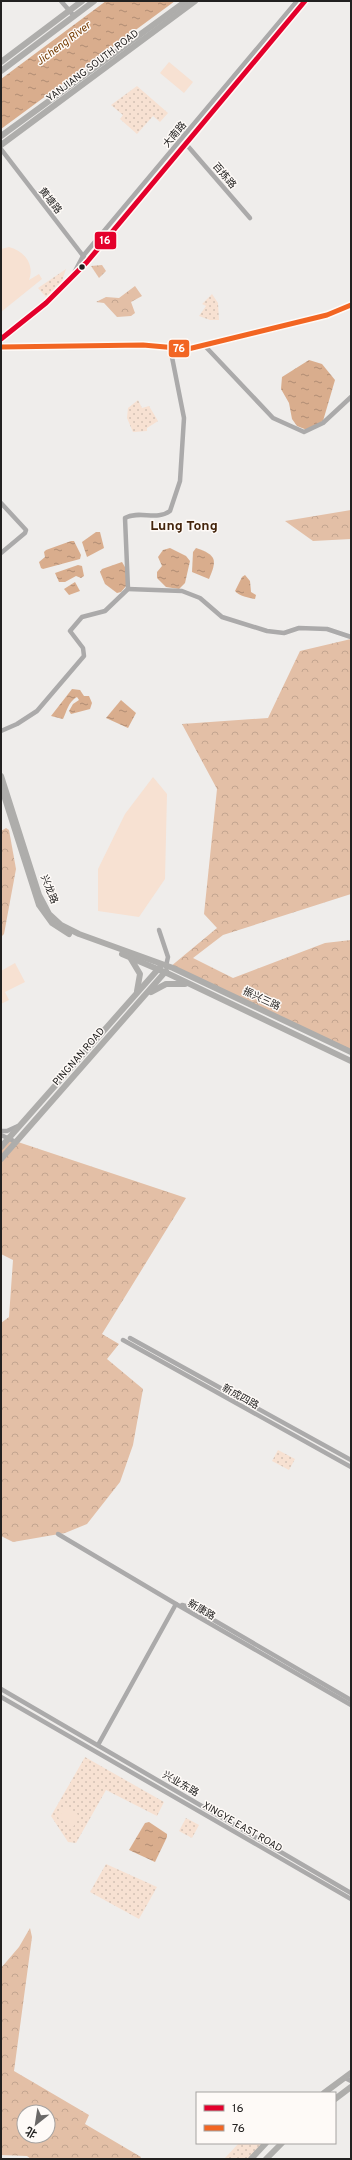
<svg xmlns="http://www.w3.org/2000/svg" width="352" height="2160" viewBox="0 0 352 2160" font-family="Overpass,'Noto Sans SC',sans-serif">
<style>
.grass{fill:url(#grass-dots)}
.forest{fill:url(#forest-crowns);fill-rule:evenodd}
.park{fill:#f7e1d2}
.water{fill:url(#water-ripples)}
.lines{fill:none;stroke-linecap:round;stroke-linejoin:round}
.minor{stroke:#abaaaa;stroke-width:4.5}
.major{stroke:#aeadab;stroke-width:6}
.bus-1-casing{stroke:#fefaf7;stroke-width:8}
.bus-2-casing{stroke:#fefaf7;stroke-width:8}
.bus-1{stroke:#e4002b;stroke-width:5}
.bus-2{stroke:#f26522;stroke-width:5}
.bus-dot{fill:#222120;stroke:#fefaf7;stroke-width:1.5}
.labels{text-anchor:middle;stroke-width:3;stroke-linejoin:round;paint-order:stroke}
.street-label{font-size:10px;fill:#222120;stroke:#fefaf7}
.water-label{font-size:11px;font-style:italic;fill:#743a01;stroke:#fefaf7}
.district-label{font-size:14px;font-weight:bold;fill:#44250c;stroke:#fefaf7}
.line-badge{stroke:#fefaf7;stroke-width:1.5}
.badge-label{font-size:11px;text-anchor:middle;font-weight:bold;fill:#fff}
</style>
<defs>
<pattern id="grass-dots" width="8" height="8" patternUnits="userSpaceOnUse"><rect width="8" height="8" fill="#f7e1d2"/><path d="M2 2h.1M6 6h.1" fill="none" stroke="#d3c1b4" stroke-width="1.8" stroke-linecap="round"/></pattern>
<pattern id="forest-crowns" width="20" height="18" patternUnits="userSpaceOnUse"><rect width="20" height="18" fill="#e3bfa6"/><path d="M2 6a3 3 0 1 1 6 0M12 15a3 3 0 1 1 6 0" fill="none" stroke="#c2a48f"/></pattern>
<pattern id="water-ripples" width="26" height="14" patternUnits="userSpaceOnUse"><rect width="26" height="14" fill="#d9ad8d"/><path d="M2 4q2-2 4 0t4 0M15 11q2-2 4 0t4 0" fill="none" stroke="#b08c73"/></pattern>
</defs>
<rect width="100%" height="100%" fill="#efedeb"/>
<g class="grass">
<path d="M137 86 168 113 160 122 153 116 137 134 120 119 123 115 111 105Z"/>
<path d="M66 269 62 281 46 297 38 288Z"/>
<path d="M212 294 218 303 219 320H210L199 316 206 306 202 304Z"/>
<path d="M138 400 142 408 149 406 158 421 147 428V431L133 432 127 418 128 408Z"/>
<path d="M278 1450 295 1459 289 1470 272 1461Z"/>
<path d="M85 1757 164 1802 157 1816 106 1790 76 1843 68 1842 51 1816Z"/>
<path d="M186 1818 199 1825 192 1838 179 1831Z"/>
<path d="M106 1864 157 1887 139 1919 90 1892Z"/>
<path d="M239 2143H263L248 2159H224Z"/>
</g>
<g class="forest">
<path d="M102 265 106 271 99 278 91 266Z"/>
<path d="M135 286 142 296 131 302 135 313 131 316 117 317 104 303 96 302 106 297 119 298Z"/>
<path d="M351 510V539L313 541 285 521Z"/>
<path d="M351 639V894L223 935 193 958 233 978 325 943 351 940V1053L170 967 217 928 204 914 217 789 182 724 268 718 300 651Z"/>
<path d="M6 828 9 830 16 869 4 934 1 937V831Z"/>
<path d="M9 1139 186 1198 102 1334 119 1344 107 1359 143 1389 133 1445 120 1482 87 1524 65 1533 13 1542 1 1536V1323L9 1317 13 1260 1 1254V1147Z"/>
<path d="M30 1928 32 1937 14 2071 89 2115 85 2124 141 2157 140 2159H31L27 2156 1 2155V1968L19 1947ZM24 2112H48V2136H24Z"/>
</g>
<g class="park">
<path d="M169 62 193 82 184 93 160 73Z"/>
<path d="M9 247C24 251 35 264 29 280L39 274 42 279 1 312V249Z"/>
<path d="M153 777 167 794 165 879 139 917 98 911V869L125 814Z"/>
<path d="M15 963 25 982 5 992 9 1000 1 1004V971Z"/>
<path d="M65 1807 80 1816 73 1827 58 1818Z"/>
</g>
<g class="water">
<path d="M106 1H175L1 129V79Z"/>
<path d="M309 360 322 364 335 380 323 421 307 430 297 426 292 419 289 403 281 389 282 377Z"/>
<path d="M96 532H100L104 548 87 557 82 542Z"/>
<path d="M71 541H74L81 555 80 559 43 569 41 568 39 562 45 557 44 552 46 550Z"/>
<path d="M170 548 186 556 190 561 185 583 179 589 166 587 157 578V572L162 566 158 557 163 550Z"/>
<path d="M196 548C217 555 217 560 209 579L192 572 193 552Z"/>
<path d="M122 562 125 567 127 585 121 592 117 593 105 584 100 572 102 569Z"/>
<path d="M78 565 82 566 84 576 81 578 76 576 65 582H59L55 573Z"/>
<path d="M245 575 250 581 251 592 256 595 255 599C249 598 239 596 235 591L242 577Z"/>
<path d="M75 582 80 591 69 595 64 589Z"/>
<path d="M72 689 80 690 84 696H89L92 703 90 709 71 714 69 711 73 704 79 700 77 697C68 702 67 711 63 719L51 716Z"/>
<path d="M121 700 136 713 128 728 106 718Z"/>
<path d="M149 1822 167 1834V1837L155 1862 129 1850 145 1823Z"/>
</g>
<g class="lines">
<g class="minor">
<path d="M61 1 74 16"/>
<path d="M186 144 250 218"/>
<path d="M1 149 84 257"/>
<path d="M73 275 83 256 297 1"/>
<path d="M1 339 46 303 87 262 305 1"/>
<path d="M204 345 273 418 304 432 323 423 351 397"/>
<path d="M1 347 143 345 188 349 327 315 351 305"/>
<path d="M1 503 26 530 25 533 1 553"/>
<path d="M128 589 182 591 200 598 222 617 267 631 284 633 299 628 327 629 351 637"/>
<path d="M1 731 17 724 37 711 84 656 83 648 70 631 82 617 105 611 128 589 125 518C139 510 157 521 170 511L180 481 184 418 170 347"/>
<path d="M159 930 168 957 166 966"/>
<path d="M1 1131H7L18 1126"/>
<path d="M1 1135 16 1142"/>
<path d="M130 1338 351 1460"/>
<path d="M123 1340 351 1467"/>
<path d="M58 1534 176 1604 98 1745"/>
<path d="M176 1604 351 1705"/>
<path d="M182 1605 193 1608 351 1700"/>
<path d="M1 1689 351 1893"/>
<path d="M1 1697 351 1899"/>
<path d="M345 2078 351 2081"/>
</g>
<g class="major">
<path d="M1 62 82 1"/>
<path d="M1 71 94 1"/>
<path d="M1 136 186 1"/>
<path d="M1 145 195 1"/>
<path d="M1 776 39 895 49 914 61 925 79 934 173 968 351 1052"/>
<path d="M1 786 39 905 52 923 69 934"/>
<path d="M122 954 169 974 351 1061"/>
<path d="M131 959 140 974 137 991"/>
<path d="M151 992 166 984H185"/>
<path d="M1 1147 160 967"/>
<path d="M1 1159 166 971"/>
<path d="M324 2093 351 2073"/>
<path d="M335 2099 351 2087"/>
<path d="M251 2159 266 2143"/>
<path d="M266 2159 282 2143"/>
</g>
<defs>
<path id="bus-1" d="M1 339 46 303 87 262 305 1"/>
<path id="bus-2" d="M1 347 143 345 188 349 327 315 351 305"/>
</defs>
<use href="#bus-1" class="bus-1-casing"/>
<use href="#bus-2" class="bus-2-casing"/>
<use href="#bus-1" class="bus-1"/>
<use href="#bus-2" class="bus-2"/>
</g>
<circle class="bus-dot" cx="82" cy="267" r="3.5"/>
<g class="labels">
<g class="street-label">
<text transform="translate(92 65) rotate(-37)" y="4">YANJIANG SOUTH ROAD</text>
<text transform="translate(174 134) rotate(-50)" y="4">大南路</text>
<text transform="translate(225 175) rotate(49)" y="4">百炼路</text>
<text transform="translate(51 200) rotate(52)" y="4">黄塘路</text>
<text transform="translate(50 889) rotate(68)" y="4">兴龙路</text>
<text transform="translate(262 998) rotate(25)" y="4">振兴三路</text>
<text transform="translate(78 1056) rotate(-49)" y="4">PINGNAN ROAD</text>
<text transform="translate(241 1396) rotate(29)" y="4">新成四路</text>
<text transform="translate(202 1609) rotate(30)" y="4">新康路</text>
<text transform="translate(181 1783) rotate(30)" y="4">兴业东路</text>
<text transform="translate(243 1826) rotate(30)" y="4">XINGYE EAST ROAD</text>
</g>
<g class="water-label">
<text transform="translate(63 43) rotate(-37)" y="4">Jicheng River</text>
</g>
<g class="district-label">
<text x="184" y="530">Lung Tong</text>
</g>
</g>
<g class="line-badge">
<rect x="94" y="231" width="23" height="19" rx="4" fill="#e4002b"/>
<rect x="168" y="339" width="22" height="19" rx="4" fill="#f26522"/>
</g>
<g class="badge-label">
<text x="105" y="244">16</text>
<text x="179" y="352">76</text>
</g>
<rect width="352" height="2160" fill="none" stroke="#222120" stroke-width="4"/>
<rect x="196" y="2092" width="140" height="52" fill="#fefaf7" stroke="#a6a3a1"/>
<rect x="204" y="2105" width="20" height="6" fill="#e4002b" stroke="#a6a3a1"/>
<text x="232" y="2112" font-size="12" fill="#222120">16</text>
<rect x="204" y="2125" width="20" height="6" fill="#f26522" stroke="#a6a3a1"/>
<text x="232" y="2132" font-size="12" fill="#222120">76</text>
<g transform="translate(36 2124) rotate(210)"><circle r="19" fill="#fefaf7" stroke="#a6a3a1"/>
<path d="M0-3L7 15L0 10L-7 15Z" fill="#6a6867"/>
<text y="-6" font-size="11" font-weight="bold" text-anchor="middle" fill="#222120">北</text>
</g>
</svg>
